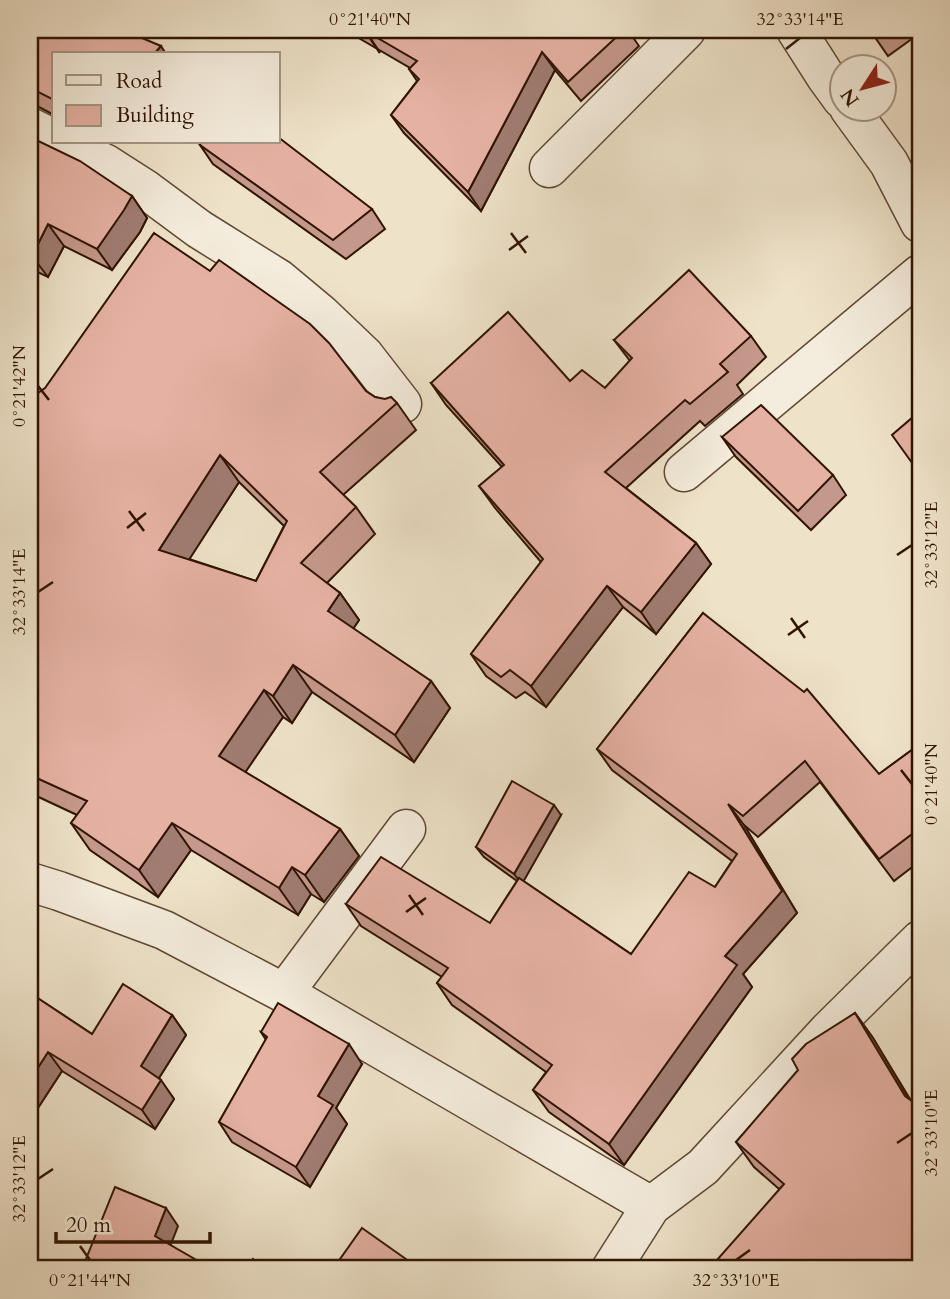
<svg xmlns="http://www.w3.org/2000/svg" width="950" height="1299" viewBox="0 0 950 1299" font-family="Cardo,serif">
<style>
.lines{fill:none;stroke-linecap:round;stroke-linejoin:round}
.street-casing{stroke:#604834;stroke-width:41}
.street{stroke:#f4ecdc;stroke-width:38}
.wall{fill:#c5988c;stroke:#301403;stroke-width:2;fill-rule:evenodd}
.shaded-wall{fill:#a07c72;stroke:#301403;stroke-width:2}
.building{fill:#e5b1a3;stroke:#301403;stroke-width:2;fill-rule:evenodd}
.ticks{fill:none;stroke:#301403;stroke-width:2.5}
.neatline{fill:none;stroke:#301403;stroke-width:2.5}
.ticks-label{font-size:18px;text-anchor:middle;fill:#301403}
</style>
<rect width="100%" height="100%" fill="#eee2c9"/>
<filter id="stains"><feTurbulence type="fractalNoise" baseFrequency=".00286" numOctaves="4"/><feColorMatrix values="0 0 0 0 .2 0 0 0 0 .09 0 0 0 0 .02 0 0 0 .5 -.17"/></filter>
<radialGradient id="worn" r=".72"><stop offset=".6" stop-color="#630" stop-opacity="0"/><stop offset="1" stop-color="#630" stop-opacity=".3"/></radialGradient>
<g class="lines">
<defs>
<g id="street">
<path d="M796 30 826 77 842 99"/>
<path d="M849 108 889 163 920 223"/>
<path d="M30 127 54 139"/>
<path d="M60 142 106 164 145 189 199 229 279 279 321 314 364 355 402 404"/>
<path d="M549 168 686 30"/>
<path d="M684 472 920 274"/>
<path d="M30 882 59 891 164 930 284 993 651 1206"/>
<path d="M284 993 406 829"/>
<path d="M611 1269 651 1206 703 1167 829 1030 920 940"/>
</g>
</defs>
<use href="#street" class="street-casing"/>
<use href="#street" class="street"/>
</g>
<g class="wall">
<path d="M30 30 54 54V115L39 107 30 105Z"/>
<path d="M345 30H628L639 46 581 101 555 70 481 211 404 133 391 115 417 81 409 69 410 68Z"/>
<path d="M870 30H920V33L888 56Z"/>
<path d="M30 137 132 196 147 218 140 232 112 270 64 246 48 277 31 269 30 272Z"/>
<path d="M200 145 372 209 385 229 346 259 213 164Z"/>
<path d="M751 336 766 357 737 385 743 394 705 426 700 421 626 488 696 543 711 564 656 634 623 607 546 707 525 692 516 698 486 676 471 654 541 562 495 508 479 486 502 467 446 405 431 383 570 381 605 388 630 361 614 340Z"/>
<path d="M366 391 375 397 397 403 416 430 343 495 356 507 375 534 327 583 340 593 359 620 353 629 431 681 450 708 414 762 312 692 292 723 283 717 245 772 340 829 359 856 324 902 311 894 298 915 191 850 158 897 90 850 71 823 77 815 30 793V407ZM239 482 284 526 256 581 189 559Z"/>
<path d="M722 437 833 475 846 495 811 530 736 457Z"/>
<path d="M703 613 879 774 920 744V861L894 881 820 782 758 837 744 825 797 913 743 974 752 987 624 1165 549 1112 533 1090 546 1072 452 1005 437 983 442 977 361 926 346 904 490 923 517 881 484 857 476 847 561 815 523 881 631 954 715 887 732 861 612 770 597 749Z"/>
<path d="M30 993 92 1034 172 1015 186 1035 159 1078 174 1099 155 1129 62 1071 34 1114 30 1112Z"/>
<path d="M855 1013 873 1038 910 1099 779 1189 754 1167 736 1142Z"/>
<path d="M261 1032 362 1064 336 1108 347 1124 310 1187 232 1142 219 1122 266 1040Z"/>
</g>
<g class="shaded-wall">
<path d="M161 46 166 54H154Z"/>
<path d="M542 52 555 70 481 211 468 192Z"/>
<path d="M132 196 147 218 140 232 112 270 97 249Z"/>
<path d="M48 224 64 246 48 277 32 256Z"/>
<path d="M220 455 239 482 178 577 159 550Z"/>
<path d="M696 543 711 564 656 634 641 612Z"/>
<path d="M607 586 623 607 546 707 531 686Z"/>
<path d="M340 593 359 620 347 638 328 611Z"/>
<path d="M293 665 312 692 292 723 273 696Z"/>
<path d="M431 681 450 708 414 762 395 735Z"/>
<path d="M264 690 283 717 238 783 219 756Z"/>
<path d="M728 804 744 825 797 913 743 974 752 987 624 1165 609 1144 725 956 782 891Z"/>
<path d="M554 805 561 815 522 884 514 874Z"/>
<path d="M172 823 191 850 158 897 139 870Z"/>
<path d="M340 829 359 856 324 902 305 875Z"/>
<path d="M292 867 311 894 298 915 279 888Z"/>
<path d="M855 1013 873 1038 920 1117 905 1096Z"/>
<path d="M172 1015 186 1035 154 1086 141 1066Z"/>
<path d="M349 1044 362 1064 336 1108 347 1124 310 1187 296 1167 318 1096Z"/>
<path d="M48 1052 62 1071 34 1114 30 1109V1080Z"/>
<path d="M161 1080 174 1099 155 1129 142 1110Z"/>
<path d="M166 1208 178 1226 167 1254 155 1236Z"/>
</g>
<g class="building">
<path d="M30 30H123L161 46 154 54H54V100L30 88Z"/>
<path d="M364 30H624L568 82 542 52 468 192 391 115 419 79 409 69 417 61Z"/>
<path d="M870 30H884L874 36Z"/>
<path d="M30 137 80 161 132 196 124 210 97 249 48 224 32 256 30 254Z"/>
<path d="M278 137 372 209 333 240 200 145 201 142H278Z"/>
<path d="M154 233 210 271 219 260 310 324 329 343 366 391 375 397 385 399 391 397 397 403 320 472 356 507 301 563 340 593 328 611 431 681 395 735 293 665 273 696 264 690 219 756 340 829 305 875 292 867 279 888 172 823 139 870 71 823 87 801 30 775V407L38 393 45 388ZM220 455 287 521 256 581 159 550Z"/>
<path d="M689 270 751 336 720 364 728 372 690 404 685 400 605 472 696 543 641 612 607 586 531 686 510 670 501 677 471 654 543 559 479 486 504 465 431 383 508 312 570 381 582 370 605 388 632 358 614 340Z"/>
<path d="M761 405 833 475 798 511 722 437Z"/>
<path d="M920 411V474L892 435Z"/>
<path d="M703 613 804 692 807 689 879 774 920 744V828L879 859 805 761 743 816 728 804 782 891 725 956 737 965 609 1144 533 1090 552 1065 437 983 448 968 346 904 381 857 490 923 519 878 631 954 689 872 715 887 737 854 597 749Z"/>
<path d="M512 781 554 805 514 874 476 847Z"/>
<path d="M123 984 172 1015 141 1066 161 1080 142 1110 48 1052 30 1080V993L92 1034Z"/>
<path d="M278 1003 349 1044 318 1096 333 1105 296 1167 219 1122 267 1037 261 1032Z"/>
<path d="M855 1013 905 1096 920 1107V1269H709L784 1184 736 1142 798 1070 792 1059 806 1044Z"/>
<path d="M115 1187 166 1208 155 1236 212 1269H82Z"/>
<path d="M362 1228 420 1269H333Z"/>
<path d="M253 1259 263 1269H244Z"/>
</g>
<path class="ticks" d="M370 38 380 53M786 49 800 38M511 233 526 253M509 250 528 236M38 386 49 400M129 511 144 531M127 528 146 513M897 555 912 545M38 592 53 582M791 618 805 638M788 635 808 621M901 770 912 784M409 895 423 915M406 912 426 898M897 1143 912 1133M38 1179 53 1169M80 1246 90 1260M736 1260 750 1250"/>
<rect width="950" height="1299" fill="none" stroke="#eee2c9" stroke-width="77"/>
<rect x="52" y="52" width="228" height="91" fill="#f4ecdc" stroke="#a69685" stroke-width="2"/>
<rect x="66" y="75" width="35" height="10" fill="#f4ecdc" stroke="#a69685" stroke-width="2"/>
<text x="116" y="88" font-size="21" fill="#301403">Road</text>
<rect x="66" y="105" width="35" height="21" fill="#e5b1a3" stroke="#a69685" stroke-width="2"/>
<text x="116" y="122" font-size="21" fill="#301403">Building</text>
<g transform="translate(863 88) rotate(234)"><circle r="33" fill="#f4ecdc" stroke="#a69685" stroke-width="2"/>
<path d="M0-5L12 26L0 18L-12 26Z" fill="#8f2418"/>
<text y="-10" font-size="19" font-weight="bold" text-anchor="middle" fill="#301403">N</text>
</g>
<path d="M56 1232v10h154v-10" fill="none" stroke="#301403" stroke-width="3.5"/>
<text x="66" y="1232" font-size="21" fill="#301403" stroke="#f4ecdc" stroke-width="5" paint-order="stroke">20 m</text>
<rect x="38" y="38" width="874" height="1222" class="neatline"/>
<g class="ticks-label">
<text x="370" y="25">0°21'40"N</text>
<text x="800" y="25">32°33'14"E</text>
<text transform="translate(19 386) rotate(-90)" y="6">0°21'42"N</text>
<text transform="translate(931 545) rotate(-90)" y="6">32°33'12"E</text>
<text transform="translate(19 592) rotate(-90)" y="6">32°33'14"E</text>
<text transform="translate(931 784) rotate(-90)" y="6">0°21'40"N</text>
<text transform="translate(931 1133) rotate(-90)" y="6">32°33'10"E</text>
<text transform="translate(19 1179) rotate(-90)" y="6">32°33'12"E</text>
<text x="90" y="1286">0°21'44"N</text>
<text x="736" y="1286">32°33'10"E</text>
</g>
<rect width="100%" height="100%" filter="url(#stains)"/>
<rect width="100%" height="100%" fill="url(#worn)"/>
</svg>
